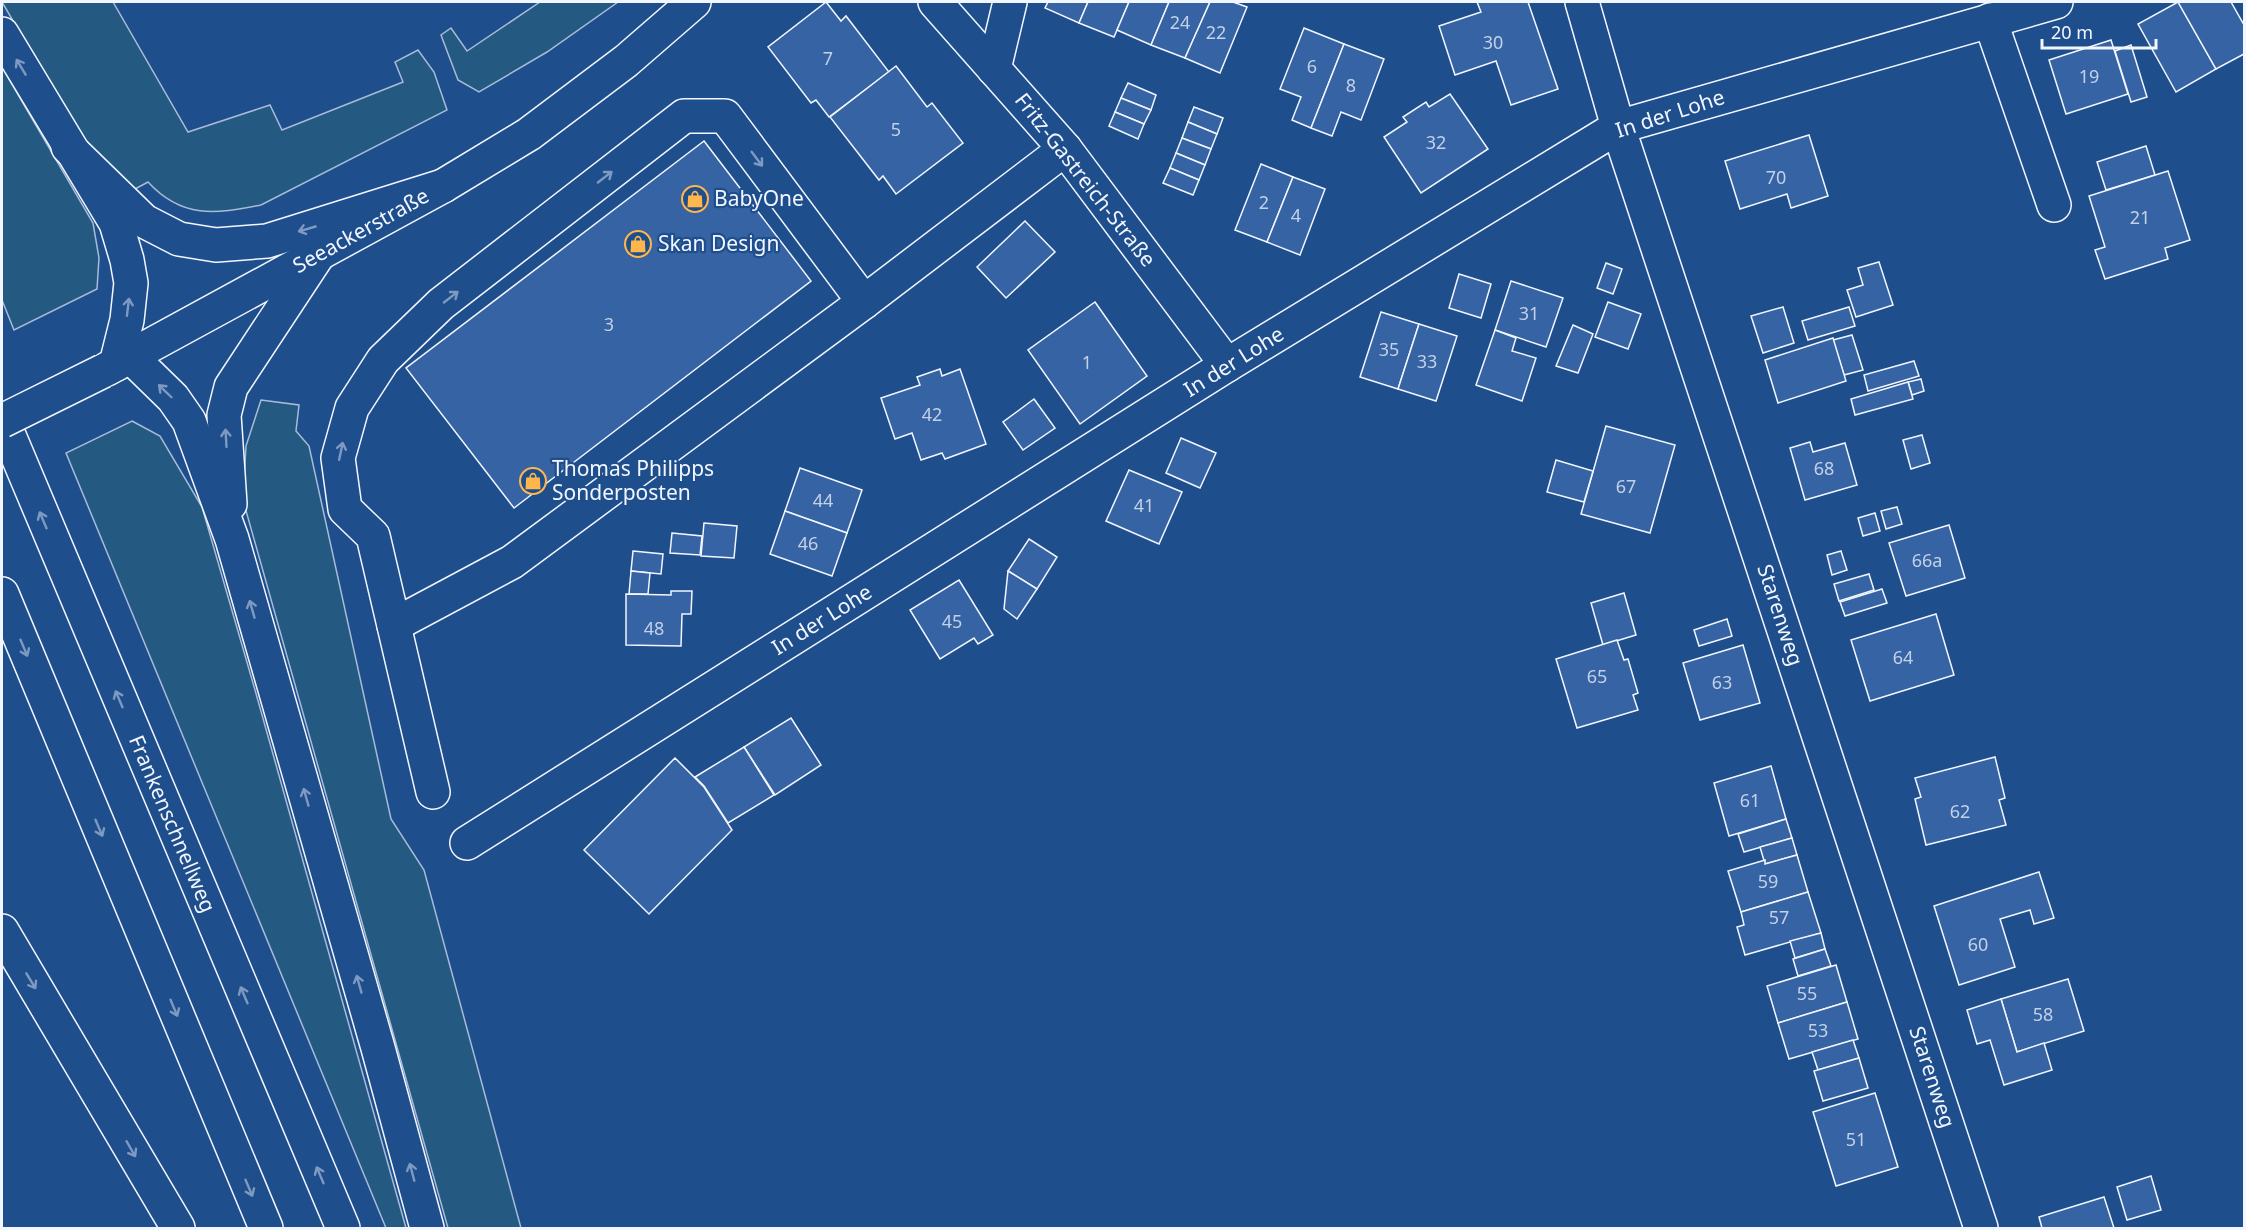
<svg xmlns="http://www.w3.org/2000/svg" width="2246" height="1230" viewBox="0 0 2246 1230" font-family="'Noto Sans',sans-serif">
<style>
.green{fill:#245a82;stroke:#a8bbd7;stroke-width:1.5}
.building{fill:#3563a3;stroke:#f2f6ff;stroke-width:1.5}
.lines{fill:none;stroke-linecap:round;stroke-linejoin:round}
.minor-casing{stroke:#f2f6ff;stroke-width:36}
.major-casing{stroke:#f2f6ff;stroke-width:36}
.highway-casing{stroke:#f2f6ff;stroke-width:36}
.minor{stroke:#1f4e8c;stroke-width:33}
.major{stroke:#1f4e8c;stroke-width:33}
.highway{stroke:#1f4e8c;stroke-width:33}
.major-bridge-casing{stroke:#f2f6ff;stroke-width:36;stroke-linecap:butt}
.major-bridge{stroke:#1f4e8c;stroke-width:33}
.oneway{stroke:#7e9ac0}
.labels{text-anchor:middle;stroke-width:4.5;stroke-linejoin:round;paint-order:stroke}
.number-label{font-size:18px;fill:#c3d1e8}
.street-label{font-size:21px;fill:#f2f6ff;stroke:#1f4e8c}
.poi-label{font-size:21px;fill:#f2f6ff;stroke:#1f4e8c;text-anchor:start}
</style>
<rect width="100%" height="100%" fill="#1f4e8c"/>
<g class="green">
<path d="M2 2H113L188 132 270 105 282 130 403 82 395 62 418 50 434 72 447 110 261 205C215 214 182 219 148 182L135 189 113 173 77 131Z"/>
<path d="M540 2H618L547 52 479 92 458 80 441 35 451 28 467 51Z"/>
<path d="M2 67 93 223 99 258 97 289 14 330 2 300Z"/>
<path d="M261 400 299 405 296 431 309 446 391 819 424 870 521 1228H448L243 500 246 446Z"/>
<path d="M132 421 160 436 202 507 255 690 406 1228H386L66 453Z"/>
</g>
<g class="building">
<path d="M826 2 841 21 846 16 889 72 829 117 816 100 811 103 768 47Z"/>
<path d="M1048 2H1088L1079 23 1045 8Z"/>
<path d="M1088 2H1129L1114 37 1079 23Z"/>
<path d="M1129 2H1169L1151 45 1117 30Z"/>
<path d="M1169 2H1210L1185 58 1151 45Z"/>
<path d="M1210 2H1233L1247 7 1220 73 1185 58Z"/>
<path d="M1477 2H1528L1558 89 1511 105 1496 61 1455 75 1439 26 1481 12Z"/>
<path d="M2178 2 2216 69 2176 92 2138 24Z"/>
<path d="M2178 2H2231L2244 25V54L2216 69Z"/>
<path d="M1304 28 1344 44 1311 128 1292 120 1301 97 1280 89Z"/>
<path d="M2111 40 2128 94 2066 114 2049 60Z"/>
<path d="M1344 44 1384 59 1361 120 1341 112 1332 136 1311 128Z"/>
<path d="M2131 45 2147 97 2131 102 2115 51Z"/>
<path d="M896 66 927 107 932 103 963 143 896 194 883 176 879 180 830 117Z"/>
<path d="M1128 83 1156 95 1151 110 1121 98Z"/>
<path d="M1450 94 1488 149 1421 193 1384 137 1407 122 1403 117 1426 102 1429 107Z"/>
<path d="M1121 98 1151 110 1144 124 1115 112Z"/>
<path d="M1194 107 1223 118 1217 134 1188 122Z"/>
<path d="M1115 112 1144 124 1138 139 1109 126Z"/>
<path d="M1188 122 1217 134 1211 149 1182 138Z"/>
<path d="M1809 135 1828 196 1791 208 1787 194 1740 209 1725 161Z"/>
<path d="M1182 138 1211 149 1205 165 1176 153Z"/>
<path d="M704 141 811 281 514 508 406 368Z"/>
<path d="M2146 146 2155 175 2106 190 2097 162Z"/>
<path d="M1176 153 1205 165 1199 180 1170 168Z"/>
<path d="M1261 164 1293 177 1267 242 1235 230Z"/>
<path d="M1170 168 1199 180 1193 195 1163 183Z"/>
<path d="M2168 171 2190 240 2165 248 2168 259 2105 279 2095 250 2105 247 2089 196Z"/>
<path d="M1293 177 1325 189 1300 255 1267 242Z"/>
<path d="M1025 221 1055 252 1006 298 977 267Z"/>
<path d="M1879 262 1893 305 1856 317 1847 290 1863 285 1858 268Z"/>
<path d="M1606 263 1622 269 1613 294 1597 288Z"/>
<path d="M1459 274 1491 284 1481 318 1449 308Z"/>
<path d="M1511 281 1563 298 1546 347 1495 330Z"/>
<path d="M1095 302 1147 376 1080 424 1028 350Z"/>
<path d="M1608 302 1641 314 1628 349 1595 337Z"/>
<path d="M1783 307 1794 343 1763 353 1751 316Z"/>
<path d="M1849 307 1855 326 1808 340 1802 321Z"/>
<path d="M1381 312 1419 324 1398 389 1360 377Z"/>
<path d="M1419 324 1457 336 1436 401 1398 389Z"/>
<path d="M1573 325 1593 334 1578 373 1556 366Z"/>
<path d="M1495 330 1516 338 1512 351 1536 358 1522 401 1476 385Z"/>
<path d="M1852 335 1863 370 1844 375 1833 340Z"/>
<path d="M1833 338 1846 381 1778 403 1765 360Z"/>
<path d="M1914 361 1919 376 1868 391 1864 375Z"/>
<path d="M940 369 942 376 960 369 986 444 945 459 942 453 921 460 912 433 895 439 881 398 920 385 917 377Z"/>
<path d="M1921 379 1924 391 1912 395 1908 382Z"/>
<path d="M1908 382 1913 399 1855 415 1851 399Z"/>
<path d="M1034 399 1055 428 1023 450 1003 422Z"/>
<path d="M1606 426 1675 445 1650 533 1581 514Z"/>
<path d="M1922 435 1930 463 1911 469 1903 440Z"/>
<path d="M1181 438 1216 453 1200 488 1166 473Z"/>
<path d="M1810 442 1813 452 1845 443 1857 485 1805 500 1790 448Z"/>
<path d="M1556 460 1593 471 1584 502 1547 492Z"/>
<path d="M800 468 862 490 847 533 785 511Z"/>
<path d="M1129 470 1182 492 1159 544 1106 521Z"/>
<path d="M1897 507 1902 524 1886 529 1881 511Z"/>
<path d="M785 511 847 533 832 576 770 554Z"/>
<path d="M1875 513 1880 531 1863 536 1858 518Z"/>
<path d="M704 523 737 526 734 558 701 556Z"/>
<path d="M1949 525 1965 578 1906 596 1889 543Z"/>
<path d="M672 533 702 536 700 555 670 553Z"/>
<path d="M1029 539 1057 557 1037 589 1008 571Z"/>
<path d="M633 551 663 554 661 574 631 571Z"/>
<path d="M1841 551 1847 570 1832 575 1827 555Z"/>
<path d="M631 571 650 573 648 594H629Z"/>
<path d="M1008 571 1037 589 1017 619 1004 609Z"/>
<path d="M1869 574 1874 590 1839 601 1834 584Z"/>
<path d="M959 580 993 635 978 644 974 638 940 659 910 610Z"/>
<path d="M1882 589 1887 603 1845 616 1840 602Z"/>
<path d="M671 591H692L691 614H682L681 646 626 645V594L671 595Z"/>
<path d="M1624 593 1636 635 1603 645 1591 603Z"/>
<path d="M1936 614 1954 675 1870 701 1851 640Z"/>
<path d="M1727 619 1732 636 1699 646 1694 630Z"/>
<path d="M1617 640 1624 660 1628 659 1638 693 1633 695 1638 710 1577 728 1556 659Z"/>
<path d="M1743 645 1760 703 1700 720 1683 663Z"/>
<path d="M791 718 821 765 775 795 744 747Z"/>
<path d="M744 747 774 795 728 823 704 786 695 777Z"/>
<path d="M1995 757 2005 798 1999 800 2006 825 1926 845 1915 799 1921 797 1915 778Z"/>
<path d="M675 758 704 787 732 830 649 914 584 850Z"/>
<path d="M1771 766 1786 819 1729 836 1714 783Z"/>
<path d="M1786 819 1792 838 1744 852 1738 834Z"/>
<path d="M1792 838 1797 855 1765 864 1760 847Z"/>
<path d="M1797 855 1808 892 1741 912 1728 871 1765 860V864Z"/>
<path d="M2039 872 2054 918 2034 924 2030 910 2000 919 2015 967 1959 985 1934 906Z"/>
<path d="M1808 892 1821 933 1745 955 1737 927 1744 925 1741 912Z"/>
<path d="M1821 933 1825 949 1795 958 1790 941Z"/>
<path d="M1825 949 1831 966 1798 976 1793 959Z"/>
<path d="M1836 965 1847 1002 1778 1023 1767 986Z"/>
<path d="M2068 979 2084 1031 2017 1052 2001 999Z"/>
<path d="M2001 999 2017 1052 2044 1043 2052 1070 2004 1085 1990 1040 1977 1044 1967 1010Z"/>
<path d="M1847 1002 1858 1039 1789 1059 1778 1023Z"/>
<path d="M1853 1040 1859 1058 1818 1070 1812 1052Z"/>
<path d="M1859 1058 1868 1088 1823 1101 1814 1071Z"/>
<path d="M1875 1093 1898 1167 1836 1186 1813 1112Z"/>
<path d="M2151 1176 2161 1210 2127 1220 2117 1187Z"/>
<path d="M2104 1197 2114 1228H2042L2039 1217Z"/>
</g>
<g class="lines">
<defs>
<g id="minor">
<path d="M935 2 1065 149 1227 365"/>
<path d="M1582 2 1618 127 1981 1228"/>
<path d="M1990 20 2054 205"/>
<path d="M994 69 1010 2"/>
<path d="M394 625 512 562 864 302 1065 149"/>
<path d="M433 792 373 536 345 509 338 458 352 408 383 360 441 304 684 116H725L864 302"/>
<path d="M467 843 1227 365 1618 127 2056 2"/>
</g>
<path id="major" d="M107 369 443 186 529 134 626 61 694 2"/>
<g id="highway">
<path d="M2 34 116 223 127 260 131 283 127 320 116 364"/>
<path d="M68 147 144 221 179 239 216 245 267 241 443 186"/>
<path d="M131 357 173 398 189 421 232 539 378 1048 427 1228"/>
<path d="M2 419 343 1228"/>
<path d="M230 504 224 415 231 387 318 255"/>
<path d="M2 594 266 1228"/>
<path d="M2 931 178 1228"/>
</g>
</defs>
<use href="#minor" class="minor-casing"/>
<use href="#major" class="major-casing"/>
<use href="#highway" class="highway-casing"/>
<use href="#minor" class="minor"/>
<use href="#major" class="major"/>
<use href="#highway" class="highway"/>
<defs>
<path id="major-bridge" d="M2 421 103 371"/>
</defs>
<use href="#major-bridge" class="major-bridge-casing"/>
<use href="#major-bridge" class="major-bridge"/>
</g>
<defs><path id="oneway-shaft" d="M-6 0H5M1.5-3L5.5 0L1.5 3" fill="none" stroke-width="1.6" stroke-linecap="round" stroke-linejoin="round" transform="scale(1.5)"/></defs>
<g class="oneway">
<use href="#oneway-shaft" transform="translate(21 67) rotate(-121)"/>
<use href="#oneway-shaft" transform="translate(757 159) rotate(53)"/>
<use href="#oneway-shaft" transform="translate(605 177) rotate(-38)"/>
<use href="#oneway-shaft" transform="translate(307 229) rotate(164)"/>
<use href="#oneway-shaft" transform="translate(451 297) rotate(-38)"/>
<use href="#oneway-shaft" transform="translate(128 307) rotate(-83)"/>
<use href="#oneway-shaft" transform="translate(165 391) rotate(-136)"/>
<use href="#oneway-shaft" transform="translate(226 438) rotate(-93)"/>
<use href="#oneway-shaft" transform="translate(341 451) rotate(-78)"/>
<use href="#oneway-shaft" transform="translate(43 520) rotate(-113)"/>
<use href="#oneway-shaft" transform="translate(252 609) rotate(-106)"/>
<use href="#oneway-shaft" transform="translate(24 648) rotate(67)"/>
<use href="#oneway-shaft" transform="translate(119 699) rotate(-113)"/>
<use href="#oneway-shaft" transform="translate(306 797) rotate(-106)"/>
<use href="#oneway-shaft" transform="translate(99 828) rotate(67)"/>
<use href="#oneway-shaft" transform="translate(31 981) rotate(59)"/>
<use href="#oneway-shaft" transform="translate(359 984) rotate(-106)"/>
<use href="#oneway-shaft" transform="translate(244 995) rotate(-113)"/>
<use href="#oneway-shaft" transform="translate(174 1008) rotate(67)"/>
<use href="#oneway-shaft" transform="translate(131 1149) rotate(60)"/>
<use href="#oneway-shaft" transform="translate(412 1172) rotate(-105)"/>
<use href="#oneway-shaft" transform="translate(320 1175) rotate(-113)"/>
<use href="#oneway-shaft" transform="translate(249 1188) rotate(67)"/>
</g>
<defs>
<symbol id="shop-ring" viewBox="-11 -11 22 22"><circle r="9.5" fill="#1f4e8c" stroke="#ffb74d" stroke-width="1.5"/><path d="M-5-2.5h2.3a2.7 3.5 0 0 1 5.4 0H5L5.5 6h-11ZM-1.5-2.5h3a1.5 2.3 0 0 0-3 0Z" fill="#ffb74d"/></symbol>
</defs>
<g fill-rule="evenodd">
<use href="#shop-ring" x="680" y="184" width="30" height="30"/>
<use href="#shop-ring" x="623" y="229" width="30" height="30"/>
<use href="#shop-ring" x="518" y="466" width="30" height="30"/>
</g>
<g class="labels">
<g class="number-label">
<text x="1180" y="29">24</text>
<text x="1216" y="39">22</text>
<text x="1493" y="49">30</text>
<text x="828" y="65">7</text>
<text x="1312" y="73">6</text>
<text x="2089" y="83">19</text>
<text x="1351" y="92">8</text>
<text x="896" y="136">5</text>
<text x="1436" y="149">32</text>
<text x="1776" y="184">70</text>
<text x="1264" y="209">2</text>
<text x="1296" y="222">4</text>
<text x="2140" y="224">21</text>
<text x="1529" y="320">31</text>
<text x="609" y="331">3</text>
<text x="1389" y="356">35</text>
<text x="1427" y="368">33</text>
<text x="1087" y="369">1</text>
<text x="932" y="421">42</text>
<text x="1824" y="475">68</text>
<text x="1626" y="493">67</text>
<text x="823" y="507">44</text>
<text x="1144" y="512">41</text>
<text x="808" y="550">46</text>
<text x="1927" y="567">66a</text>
<text x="952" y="628">45</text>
<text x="654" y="635">48</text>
<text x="1903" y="664">64</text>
<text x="1597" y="683">65</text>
<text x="1722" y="689">63</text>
<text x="1750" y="807">61</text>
<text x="1960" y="818">62</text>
<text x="1768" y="888">59</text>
<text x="1779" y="924">57</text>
<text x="1978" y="951">60</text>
<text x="1807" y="1000">55</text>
<text x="2043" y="1021">58</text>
<text x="1818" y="1037">53</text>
<text x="1856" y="1146">51</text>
</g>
<g class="street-label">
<text transform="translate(1670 114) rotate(-18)" y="7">In der Lohe</text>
<text transform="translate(1085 180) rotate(52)" y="7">Fritz-Gastreich-Straße</text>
<text transform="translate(361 231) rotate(-29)" y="7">Seeackerstraße</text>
<text transform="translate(1234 362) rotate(-32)" y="7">In der Lohe</text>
<text transform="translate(1780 615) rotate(72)" y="7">Starenweg</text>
<text transform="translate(822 620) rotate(-32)" y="7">In der Lohe</text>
<text transform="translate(172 824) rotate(67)" y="7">Frankenschnellweg</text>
<text transform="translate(1932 1077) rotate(72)" y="7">Starenweg</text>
</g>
<g class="poi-label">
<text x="714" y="206">BabyOne</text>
<text x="658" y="251">Skan Design</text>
<text x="552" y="476">Thomas Philipps<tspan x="552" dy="24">Sonderposten</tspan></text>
</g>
</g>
<rect width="2246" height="1230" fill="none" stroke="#f2f6ff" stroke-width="6"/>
<path d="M2042 39v9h114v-9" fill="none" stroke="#f2f6ff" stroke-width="3"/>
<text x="2051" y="39" font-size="18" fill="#f2f6ff" stroke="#1f4e8c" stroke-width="4.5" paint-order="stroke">20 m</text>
</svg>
